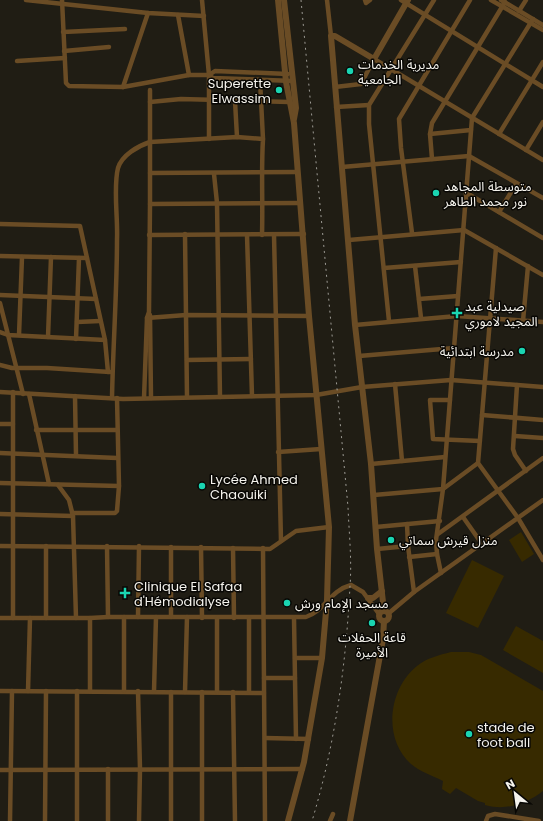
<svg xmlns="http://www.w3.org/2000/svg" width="543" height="821" viewBox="0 0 543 821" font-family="Poppins,'Noto Sans Arabic',sans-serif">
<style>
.garden{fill:#372a00}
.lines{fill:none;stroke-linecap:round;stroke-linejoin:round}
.minor{stroke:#6a4c25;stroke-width:4.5}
.tertiary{stroke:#6a4c25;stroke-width:6}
.rail{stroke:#9d9b94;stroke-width:1;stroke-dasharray:2 4;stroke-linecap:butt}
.poi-dot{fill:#1ad5b2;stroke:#080704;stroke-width:1.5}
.labels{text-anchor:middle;stroke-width:3;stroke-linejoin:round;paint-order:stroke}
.poi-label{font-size:13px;fill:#f5f3ed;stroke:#080704;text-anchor:start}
</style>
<rect width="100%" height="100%" fill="#201d14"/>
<g class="garden">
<path d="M521 532 534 554 522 562 509 540Z"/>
<path d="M472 560 504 576 478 628 446 613Z"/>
<path d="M516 626 543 641V673L503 650Z"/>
<path d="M451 652H469L481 655 543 691V791C526 804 506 811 485 805V803L478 801 456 788 450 794 442 789 443 781C433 776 419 771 411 764 382 738 389 688 417 666 427 658 439 655 451 652Z"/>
</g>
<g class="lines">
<g class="minor">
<path d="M26 0 148 13 204 16"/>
<path d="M62 0 66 83 69 86 123 87 189 75H209L215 71 288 74"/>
<path d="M202 0 209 75V139"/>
<path d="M327 0 331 36"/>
<path d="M365 0 366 3 370 0"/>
<path d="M401 0 543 87"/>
<path d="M491 0 543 30"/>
<path d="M501 0 543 25"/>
<path d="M519 11 526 0"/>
<path d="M178 15 189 75"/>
<path d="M63 32 125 29"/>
<path d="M64 51 109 47"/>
<path d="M17 61 65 58"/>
<path d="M209 75 213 78 293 81"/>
<path d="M260 80 263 139"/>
<path d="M123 87 148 13"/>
<path d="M335 87 361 84 374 59 543 160"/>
<path d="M150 90V173"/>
<path d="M235 101 237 137"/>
<path d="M150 102 181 99 289 102"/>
<path d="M336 107 369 105"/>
<path d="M430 134 471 130"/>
<path d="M499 134 543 62"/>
<path d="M526 150 543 122"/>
<path d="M432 159 430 134 432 123 505 2"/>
<path d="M342 167 469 156 543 198"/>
<path d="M214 174 217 203 220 397"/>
<path d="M465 192 543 238"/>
<path d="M150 204V173L297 172"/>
<path d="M499 212 516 184"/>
<path d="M0 224 80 226 105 340 108 372"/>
<path d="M412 233 401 148 399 119 470 0"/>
<path d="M185 234 187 397"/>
<path d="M149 235 304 234"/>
<path d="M247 235 252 396"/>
<path d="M274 235 281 541"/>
<path d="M349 240 464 230 543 275"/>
<path d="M496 248 478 463 518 518 543 560"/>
<path d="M0 256 87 258"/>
<path d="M415 266 421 318"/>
<path d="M384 268 461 262"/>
<path d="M0 295 96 299"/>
<path d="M419 299 458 296"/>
<path d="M0 303 23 394"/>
<path d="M150 315 151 398"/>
<path d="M147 318 186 315 309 316"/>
<path d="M389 321 369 124V105L434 0"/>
<path d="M523 321 528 266"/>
<path d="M77 322 100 321"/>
<path d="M355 325 457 316 543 322"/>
<path d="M0 332 8 335 105 340"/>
<path d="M19 335 22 257"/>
<path d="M48 337 51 257"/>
<path d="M76 339 79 258"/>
<path d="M359 356 454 348"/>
<path d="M187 360 251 359"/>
<path d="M0 365 12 368H47L110 372"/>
<path d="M395 384 402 461"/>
<path d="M517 385 513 449 515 455 526 471"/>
<path d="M0 392 123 399 316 395 362 387 451 380 543 387"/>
<path d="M29 394 49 484"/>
<path d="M75 396 76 455"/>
<path d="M112 398C113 345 117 292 117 239 118 218 113 187 118 168 122 155 138 146 150 142L237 137 263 139C261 171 263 202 262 235"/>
<path d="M144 398 147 318 149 312 150 204 300 203"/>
<path d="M450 400H430L433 439 480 441"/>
<path d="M482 415 543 420"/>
<path d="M0 424H13"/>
<path d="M36 430H117"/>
<path d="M515 436 543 438"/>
<path d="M278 452 321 449"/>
<path d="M0 453 117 458"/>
<path d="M371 464 445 457"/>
<path d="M0 483 119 486"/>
<path d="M58 485 69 500 73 516 76 618"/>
<path d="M374 495 443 489 478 463"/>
<path d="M72 513H115L117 511 119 486 117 398"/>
<path d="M0 514 73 516"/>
<path d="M463 517 482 544"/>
<path d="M407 524 408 546"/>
<path d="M376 527 440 521"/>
<path d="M438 534 543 458"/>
<path d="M0 546 270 549 296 531 329 527"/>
<path d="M107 546 108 617H306C326 610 329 591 351 585L363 592 379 614"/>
<path d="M201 547 202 618"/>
<path d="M233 548 234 618"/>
<path d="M263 548 265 821"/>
<path d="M377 549 408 546 414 592"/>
<path d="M409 557 437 554"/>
<path d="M441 573 437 554 436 540 443 489 472 118 533 19"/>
<path d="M389 613 414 592 543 500"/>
<path d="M138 617 139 546"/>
<path d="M171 617V547"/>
<path d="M0 618H90V691"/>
<path d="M13 618V392"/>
<path d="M46 618V546"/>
<path d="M90 618 108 617"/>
<path d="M294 618 296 739"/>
<path d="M295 658H322"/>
<path d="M264 678H295"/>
<path d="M0 691 264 693"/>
<path d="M28 691 30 618"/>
<path d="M77 691V821"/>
<path d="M124 691V617"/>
<path d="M138 691 140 769 139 821"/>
<path d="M154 691 156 617"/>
<path d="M185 692 187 617"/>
<path d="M202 692V821"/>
<path d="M217 692V618"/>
<path d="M233 692 235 821"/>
<path d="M249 692V618"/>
<path d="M265 738 309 739"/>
<path d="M108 769V821"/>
<path d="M0 770 303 769"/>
<path d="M10 821 12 691"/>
<path d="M45 821 46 691"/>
<path d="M171 821V692"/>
<path d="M330 821 333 814"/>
<path d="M486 821 488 816 495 814 539 821"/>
</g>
<g class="tertiary">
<path d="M278 0 286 82 294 123 309 316 329 527 327 600 322 658 304 762 288 821"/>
<path d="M284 0 296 108 294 119"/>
<path d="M368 598H373L382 591"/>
<circle cx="384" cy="616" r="5"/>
<path d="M384 611 377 549 371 464 355 325 331 36H335L374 59 408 0"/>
<path d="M350 821 383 639 384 621"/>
</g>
<path class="rail" d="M301 0 348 507C349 533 352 560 350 586 346 665 335 745 312 821"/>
</g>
<g class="poi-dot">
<circle cx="350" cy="71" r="4"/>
<circle cx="279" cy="90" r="4"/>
<circle cx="436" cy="193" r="4"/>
<path d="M455 307h4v4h4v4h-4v4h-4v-4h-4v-4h4z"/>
<circle cx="522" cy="351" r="4"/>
<circle cx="202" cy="486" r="4"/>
<circle cx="391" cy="540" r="4"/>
<path d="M123 587h4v4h4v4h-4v4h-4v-4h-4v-4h4z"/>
<circle cx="287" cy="603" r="4"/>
<circle cx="372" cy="623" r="4"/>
<circle cx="469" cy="734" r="4"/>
</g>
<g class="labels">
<g class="poi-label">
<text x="358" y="69">مديرية الخدمات<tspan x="358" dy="15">الجامعية</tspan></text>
<text x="271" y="88" text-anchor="end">Superette<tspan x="271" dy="15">Elwassim</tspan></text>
<text x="444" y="191">متوسطة المجاهد<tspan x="444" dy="15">نور محمد الطاهر</tspan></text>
<text x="465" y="311">صيدلية عبد<tspan x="465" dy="15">المجيد لاموري</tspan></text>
<text x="514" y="356" text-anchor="end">مدرسة ابتدائية</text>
<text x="210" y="484">Lycée Ahmed<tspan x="210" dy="15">Chaouiki</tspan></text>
<text x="399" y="545">منزل قيرش سماتي</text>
<text x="134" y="591">Clinique El Safaa<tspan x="134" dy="15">d'Hémodialyse</tspan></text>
<text x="295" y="608">مسجد الإمام ورش</text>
<text x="372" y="642" text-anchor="middle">قاعة الحفلات<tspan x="372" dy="15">الأميرة</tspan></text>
<text x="477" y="732">stade de<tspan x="477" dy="15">foot ball</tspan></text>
</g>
</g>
<g transform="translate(515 793) rotate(331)" stroke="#080704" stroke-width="3" paint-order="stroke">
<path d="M0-3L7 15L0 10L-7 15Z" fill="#f5f3ed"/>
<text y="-6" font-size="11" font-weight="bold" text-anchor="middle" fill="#f5f3ed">N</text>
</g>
</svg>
